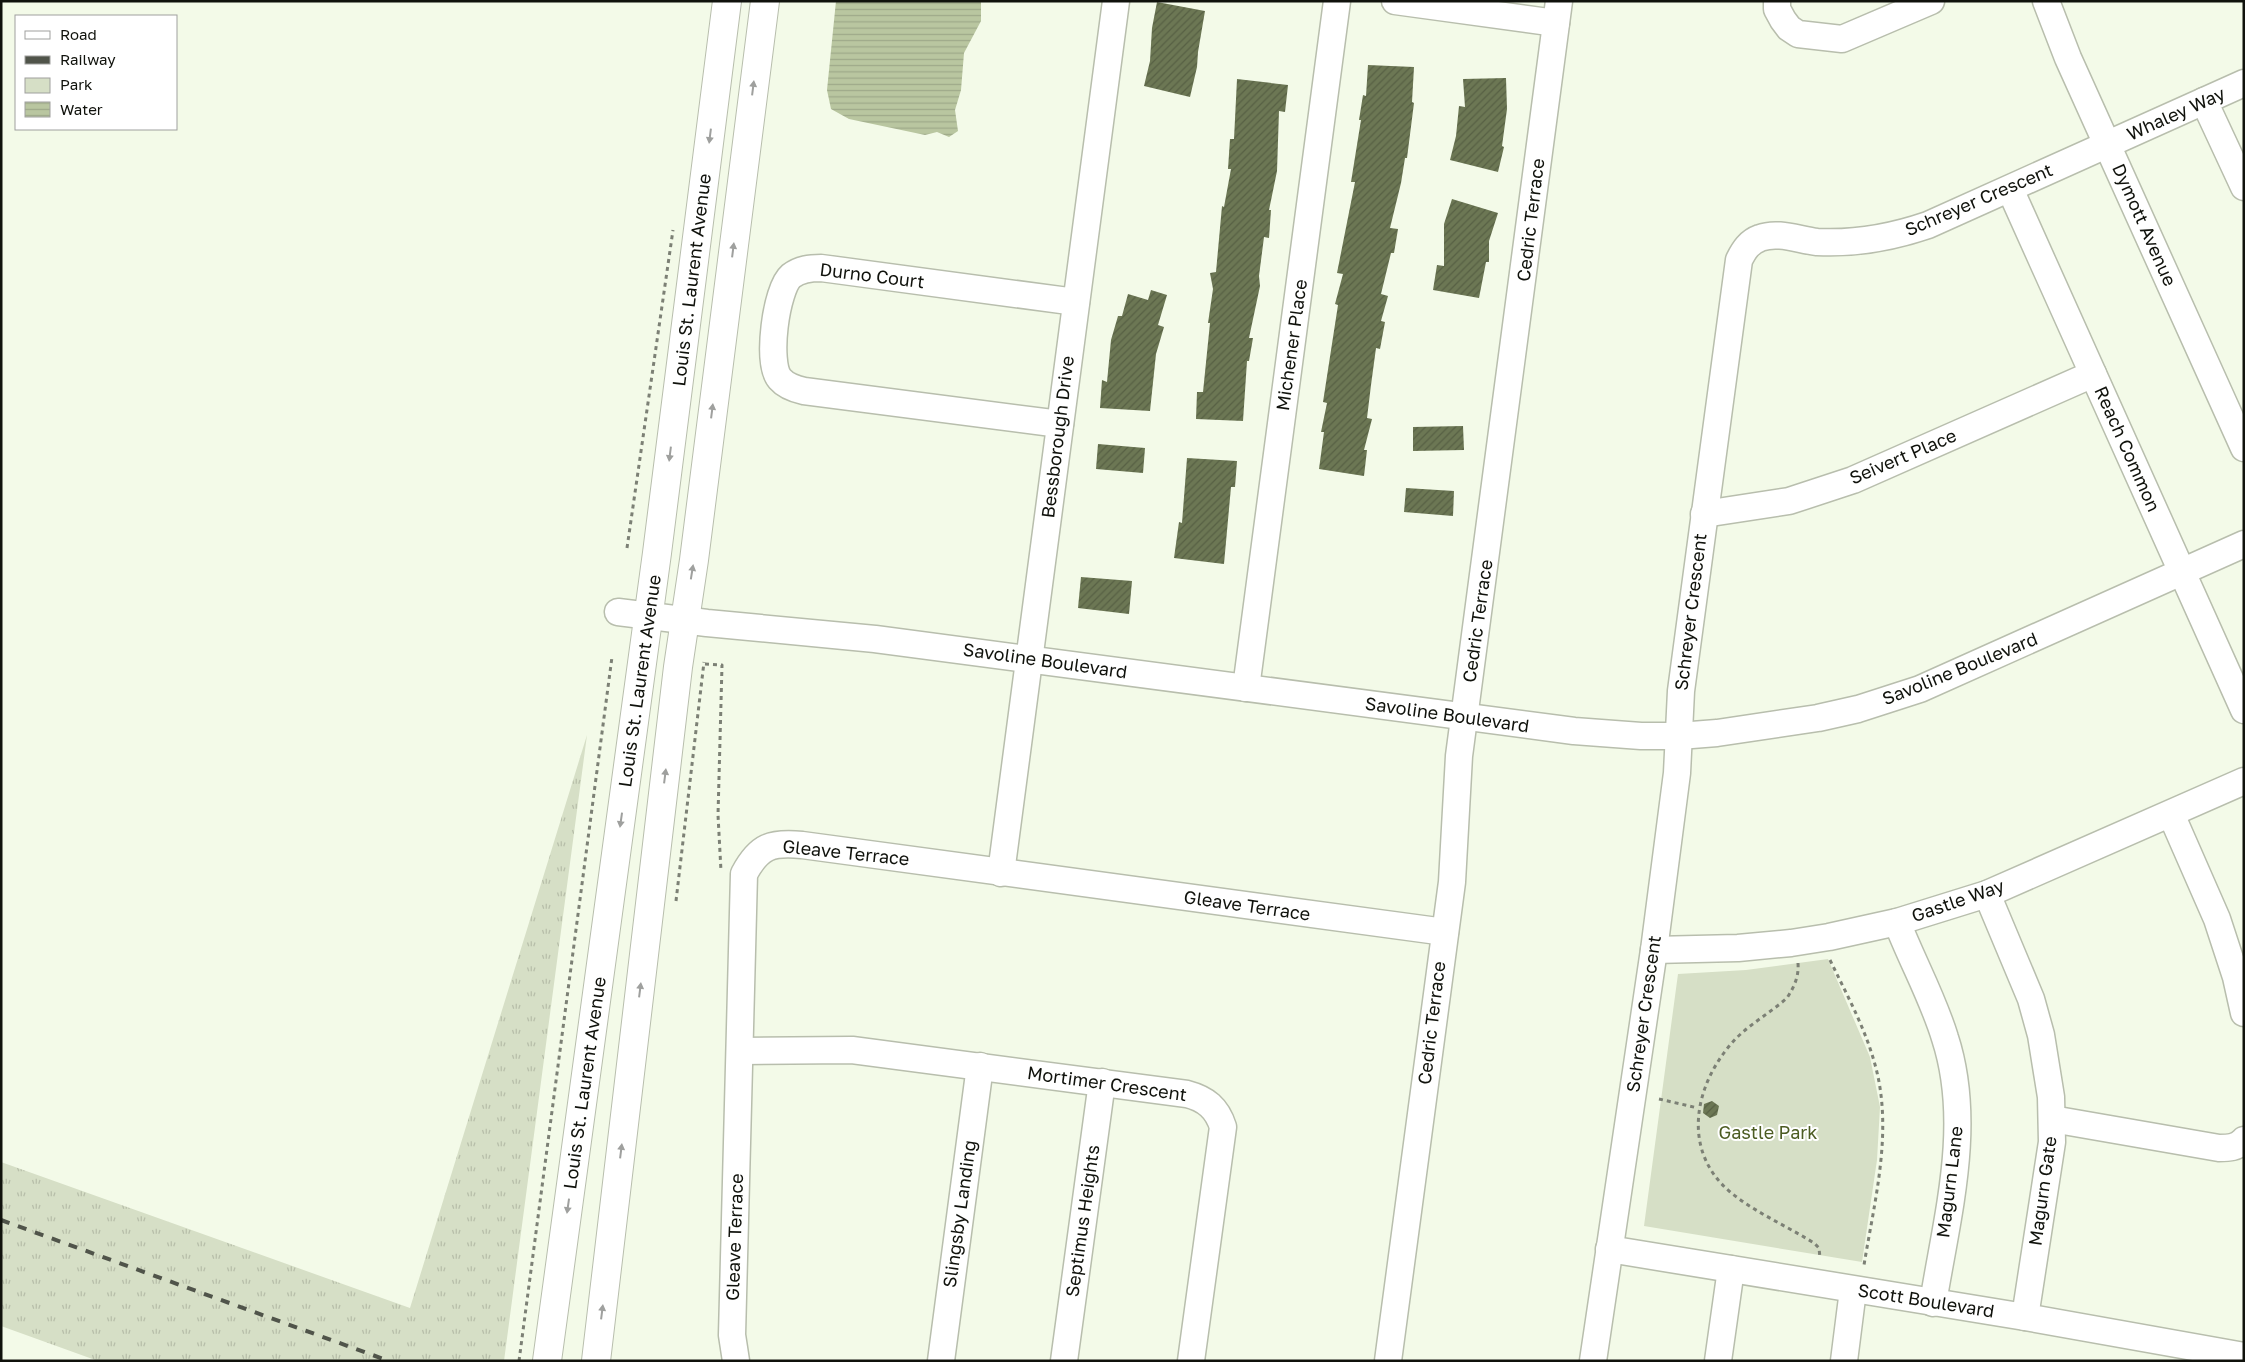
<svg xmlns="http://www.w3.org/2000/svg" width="2245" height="1362" viewBox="0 0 2245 1362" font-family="'Golos Text',sans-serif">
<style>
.grass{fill:url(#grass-tufts)}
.park{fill:#d6dfc6}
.water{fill:url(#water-rules)}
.building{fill:url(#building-hatch)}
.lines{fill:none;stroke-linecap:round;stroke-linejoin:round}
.minor-casing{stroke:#b8bead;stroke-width:29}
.major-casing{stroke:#b8bead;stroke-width:30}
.path{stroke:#7c8075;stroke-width:3;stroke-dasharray:4 4;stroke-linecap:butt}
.minor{stroke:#fff;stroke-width:26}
.major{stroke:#fff;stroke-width:28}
.rail{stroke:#50544a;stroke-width:4;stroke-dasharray:9 9;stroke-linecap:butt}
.oneway{fill:#9fa09e}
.labels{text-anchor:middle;stroke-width:4;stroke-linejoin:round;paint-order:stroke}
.street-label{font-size:18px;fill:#10120c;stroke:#fff}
.park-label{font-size:18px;fill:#4c5c22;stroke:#fff}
</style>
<defs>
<pattern id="grass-tufts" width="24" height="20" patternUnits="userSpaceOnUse" patternTransform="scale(1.25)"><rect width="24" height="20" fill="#d6dfc6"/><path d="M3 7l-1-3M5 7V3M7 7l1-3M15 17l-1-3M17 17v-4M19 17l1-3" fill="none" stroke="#b7bea9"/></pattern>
<pattern id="water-rules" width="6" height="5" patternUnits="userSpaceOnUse" patternTransform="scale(1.25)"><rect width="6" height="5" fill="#b9c6a0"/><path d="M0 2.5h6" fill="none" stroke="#9ea989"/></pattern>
<pattern id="building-hatch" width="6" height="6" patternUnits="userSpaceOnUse" patternTransform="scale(1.25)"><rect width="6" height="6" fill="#6c7754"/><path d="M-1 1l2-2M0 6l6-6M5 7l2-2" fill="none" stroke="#576044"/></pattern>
</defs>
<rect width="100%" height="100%" fill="#f3fae8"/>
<path class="grass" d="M587 735 504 1361H98L1 1326V1162L410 1308Z"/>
<path class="park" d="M1828 959 1870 1057 1880 1107 1877 1160 1862 1262 1644 1226 1678 974 1746 970Z"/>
<path class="water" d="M836 1H981V21L964 53 961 90 955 110 958 131 949 137 937 132 925 135 849 119 831 109 827 90Z"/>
<g class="building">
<path d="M1157 2 1205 11 1198 52 1197 67 1190 97 1144 86 1150 61 1152 28Z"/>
<path d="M1368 65 1414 67 1412 102 1414 103 1407 158H1405L1401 183 1390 228 1398 229 1394 253H1391L1381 294 1388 296 1381 321 1385 322 1380 349 1376 348 1371 385 1367 418 1372 419 1364 450H1367L1364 476 1319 469 1324 432H1321L1327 403 1323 402 1338 305 1335 304 1343 274 1337 273 1355 182H1351L1361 120H1359L1363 95 1366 96Z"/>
<path d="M1506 78 1507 109 1502 146 1504 147 1498 172 1450 160 1456 136 1459 106 1465 107 1463 79Z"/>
<path d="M1237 79 1288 85 1285 112 1279 111 1277 171 1269 210H1271L1269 238 1264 237 1259 276 1260 286 1249 338H1253L1249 361H1247L1243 421 1196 419 1197 392H1203L1210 323H1208L1213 289 1210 273 1216 272 1222 206 1224 207 1231 169H1228L1230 139H1234Z"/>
<path d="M1452 199 1498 213 1489 241V262H1486L1479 298 1433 290 1437 265 1444 266V224Z"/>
<path d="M1151 290 1167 295 1158 325 1164 327 1156 354 1150 411 1100 408 1102 380 1107 382 1111 340 1118 316H1122L1128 294 1148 300Z"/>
<path d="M1463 426 1464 450 1413 451V427Z"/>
<path d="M1098 444 1145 448 1143 473 1096 469Z"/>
<path d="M1187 458 1237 461 1235 487H1231L1224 564 1174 558 1179 522 1182 523Z"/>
<path d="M1406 488 1454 491 1453 516 1404 512Z"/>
<path d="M1081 577 1132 581 1129 614 1078 608Z"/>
<path d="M1712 1101 1719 1106 1717 1115 1710 1118 1703 1113 1704 1104Z"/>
</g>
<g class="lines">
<defs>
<g id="minor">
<path d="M1395 1 1556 23"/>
<path d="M1777 1V9L1783 20 1789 28 1798 34 1842 39 1931 1"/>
<path d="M2046 1 2068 58 2244 448"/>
<path d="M2204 101 2244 187"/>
<path d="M2010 189 2244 710"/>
<path d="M1060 424 804 391C795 389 786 386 780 379 766 363 776 289 791 276 800 269 810 268 821 268L1076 302"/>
<path d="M1704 514 1789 501 1853 480 2093 374"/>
<path d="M618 612 707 623 875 639 1574 731 1641 736H1679L1717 733 1818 718 1858 709 1920 689 2244 544"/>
<path d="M1246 688 1337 1"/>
<path d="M2171 814 2217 919 2236 977 2244 1013"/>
<path d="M1001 873 1116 1"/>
<path d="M1987 894 2031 999 2041 1035 2051 1097 2052 1142 2025 1317"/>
<path d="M1897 922C1912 961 1933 998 1945 1038 1973 1124 1947 1216 1933 1303"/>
<path d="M1654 950 1738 948 1791 943 1829 937 1897 922 1987 894 2244 781"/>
<path d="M741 1051 852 1050 1187 1094C1206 1099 1217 1108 1223 1127L1191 1361"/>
<path d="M2052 1119 2219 1148C2228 1148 2237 1148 2244 1140"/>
<path d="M1609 1249 2025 1317 2244 1356"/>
<path d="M736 1361 732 1335 744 874C759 846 771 842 802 845L1445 932"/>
<path d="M941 1361 980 1066"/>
<path d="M1064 1361 1102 1082"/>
<path d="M1388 1361 1452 882 1459 756 1559 1"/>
<path d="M1593 1361 1654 950 1677 773 1681 691 1739 260C1744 250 1749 242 1760 238 1778 231 1799 240 1817 242 1855 244 1893 237 1928 225L2244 83"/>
<path d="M1718 1361 1731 1269"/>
<path d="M1844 1361 1853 1290"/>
</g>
<g id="major">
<path d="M547 1361 657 553 727 1"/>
<path d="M596 1361 678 667 694 560 765 1"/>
</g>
</defs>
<use href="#minor" class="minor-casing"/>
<use href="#major" class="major-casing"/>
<g class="path">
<path d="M627 548 673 230"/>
<path d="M705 664 722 665 718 815 721 871"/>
<path d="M676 901 704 662"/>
<path d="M1830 960C1846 993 1864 1026 1874 1061 1894 1128 1875 1198 1864 1265"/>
<path d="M1798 963C1799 977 1794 987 1787 998 1769 1014 1746 1026 1731 1044 1694 1087 1682 1150 1729 1191 1754 1212 1785 1225 1814 1243L1819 1248 1820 1258"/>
<path d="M1659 1099 1698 1108"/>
<path d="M519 1361 612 657"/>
</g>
<use href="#minor" class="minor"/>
<use href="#major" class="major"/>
<path class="rail" d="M1 1220 389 1361"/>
</g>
<defs><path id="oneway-solid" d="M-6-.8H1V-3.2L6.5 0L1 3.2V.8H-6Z" transform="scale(1.25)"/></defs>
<g class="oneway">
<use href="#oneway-solid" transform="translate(753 88) rotate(-83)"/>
<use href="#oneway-solid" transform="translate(710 136) rotate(97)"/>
<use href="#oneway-solid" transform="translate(733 250) rotate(-83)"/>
<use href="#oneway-solid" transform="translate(712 411) rotate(-83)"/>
<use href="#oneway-solid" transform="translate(670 454) rotate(97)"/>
<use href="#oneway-solid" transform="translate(692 572) rotate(-81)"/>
<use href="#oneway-solid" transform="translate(665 776) rotate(-83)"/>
<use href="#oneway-solid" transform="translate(621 820) rotate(98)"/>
<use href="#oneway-solid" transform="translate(640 990) rotate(-83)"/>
<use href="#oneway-solid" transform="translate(621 1151) rotate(-83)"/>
<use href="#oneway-solid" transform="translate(568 1206) rotate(98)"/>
<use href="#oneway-solid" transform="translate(602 1312) rotate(-83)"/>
</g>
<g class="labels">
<g class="street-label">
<text transform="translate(2176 114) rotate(-24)" y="6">Whaley Way</text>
<text transform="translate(1979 200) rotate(-23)" y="6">Schreyer Crescent</text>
<text transform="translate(1531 220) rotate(-83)" y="6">Cedric Terrace</text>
<text transform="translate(2144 225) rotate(66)" y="6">Dymott Avenue</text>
<text transform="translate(872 276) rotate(7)" y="6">Durno Court</text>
<text transform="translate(692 280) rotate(-83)" y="6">Louis St. Laurent Avenue</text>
<text transform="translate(1292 345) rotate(-82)" y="6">Michener Place</text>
<text transform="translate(1058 437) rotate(-83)" y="6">Bessborough Drive</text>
<text transform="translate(2127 449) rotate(66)" y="6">Reach Common</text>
<text transform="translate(1903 457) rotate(-23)" y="6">Seivert Place</text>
<text transform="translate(1691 612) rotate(-83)" y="6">Schreyer Crescent</text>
<text transform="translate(1478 621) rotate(-82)" y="6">Cedric Terrace</text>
<text transform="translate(1045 661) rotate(8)" y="6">Savoline Boulevard</text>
<text transform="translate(1960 669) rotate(-22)" y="6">Savoline Boulevard</text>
<text transform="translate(640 681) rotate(-82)" y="6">Louis St. Laurent Avenue</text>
<text transform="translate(1447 715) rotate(8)" y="6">Savoline Boulevard</text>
<text transform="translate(846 853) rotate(6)" y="6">Gleave Terrace</text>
<text transform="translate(1958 901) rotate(-19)" y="6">Gastle Way</text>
<text transform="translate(1247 906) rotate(8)" y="6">Gleave Terrace</text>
<text transform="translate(1644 1014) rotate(-82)" y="6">Schreyer Crescent</text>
<text transform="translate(1432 1023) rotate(-83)" y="6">Cedric Terrace</text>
<text transform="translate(585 1083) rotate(-82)" y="6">Louis St. Laurent Avenue</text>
<text transform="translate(1107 1084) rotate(8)" y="6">Mortimer Crescent</text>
<text transform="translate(1950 1182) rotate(-83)" y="6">Magurn Lane</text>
<text transform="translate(2043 1191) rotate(-82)" y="6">Magurn Gate</text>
<text transform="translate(960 1214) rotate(-82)" y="6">Slingsby Landing</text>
<text transform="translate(1083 1221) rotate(-82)" y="6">Septimus Heights</text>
<text transform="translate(735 1237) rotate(-88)" y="6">Gleave Terrace</text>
<text transform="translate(1926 1301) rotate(9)" y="6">Scott Boulevard</text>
</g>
<g class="park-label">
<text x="1768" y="1139">Gastle Park</text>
</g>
</g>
<rect width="2245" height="1362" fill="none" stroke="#10120c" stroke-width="5"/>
<rect x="15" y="15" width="162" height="115" fill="#ffffff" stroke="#9fa09e"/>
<rect x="25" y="31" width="25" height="8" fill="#ffffff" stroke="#9fa09e"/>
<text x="60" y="40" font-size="15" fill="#10120c">Road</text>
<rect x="25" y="56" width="25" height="8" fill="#50544a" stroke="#9fa09e"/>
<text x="60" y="65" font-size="15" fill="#10120c">Railway</text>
<rect x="25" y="78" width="25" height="15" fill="#d6dfc6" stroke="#9fa09e"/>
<text x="60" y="90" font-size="15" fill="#10120c">Park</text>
<rect x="25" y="102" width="25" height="15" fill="url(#water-rules)" stroke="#9fa09e"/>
<text x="60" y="115" font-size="15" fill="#10120c">Water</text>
</svg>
